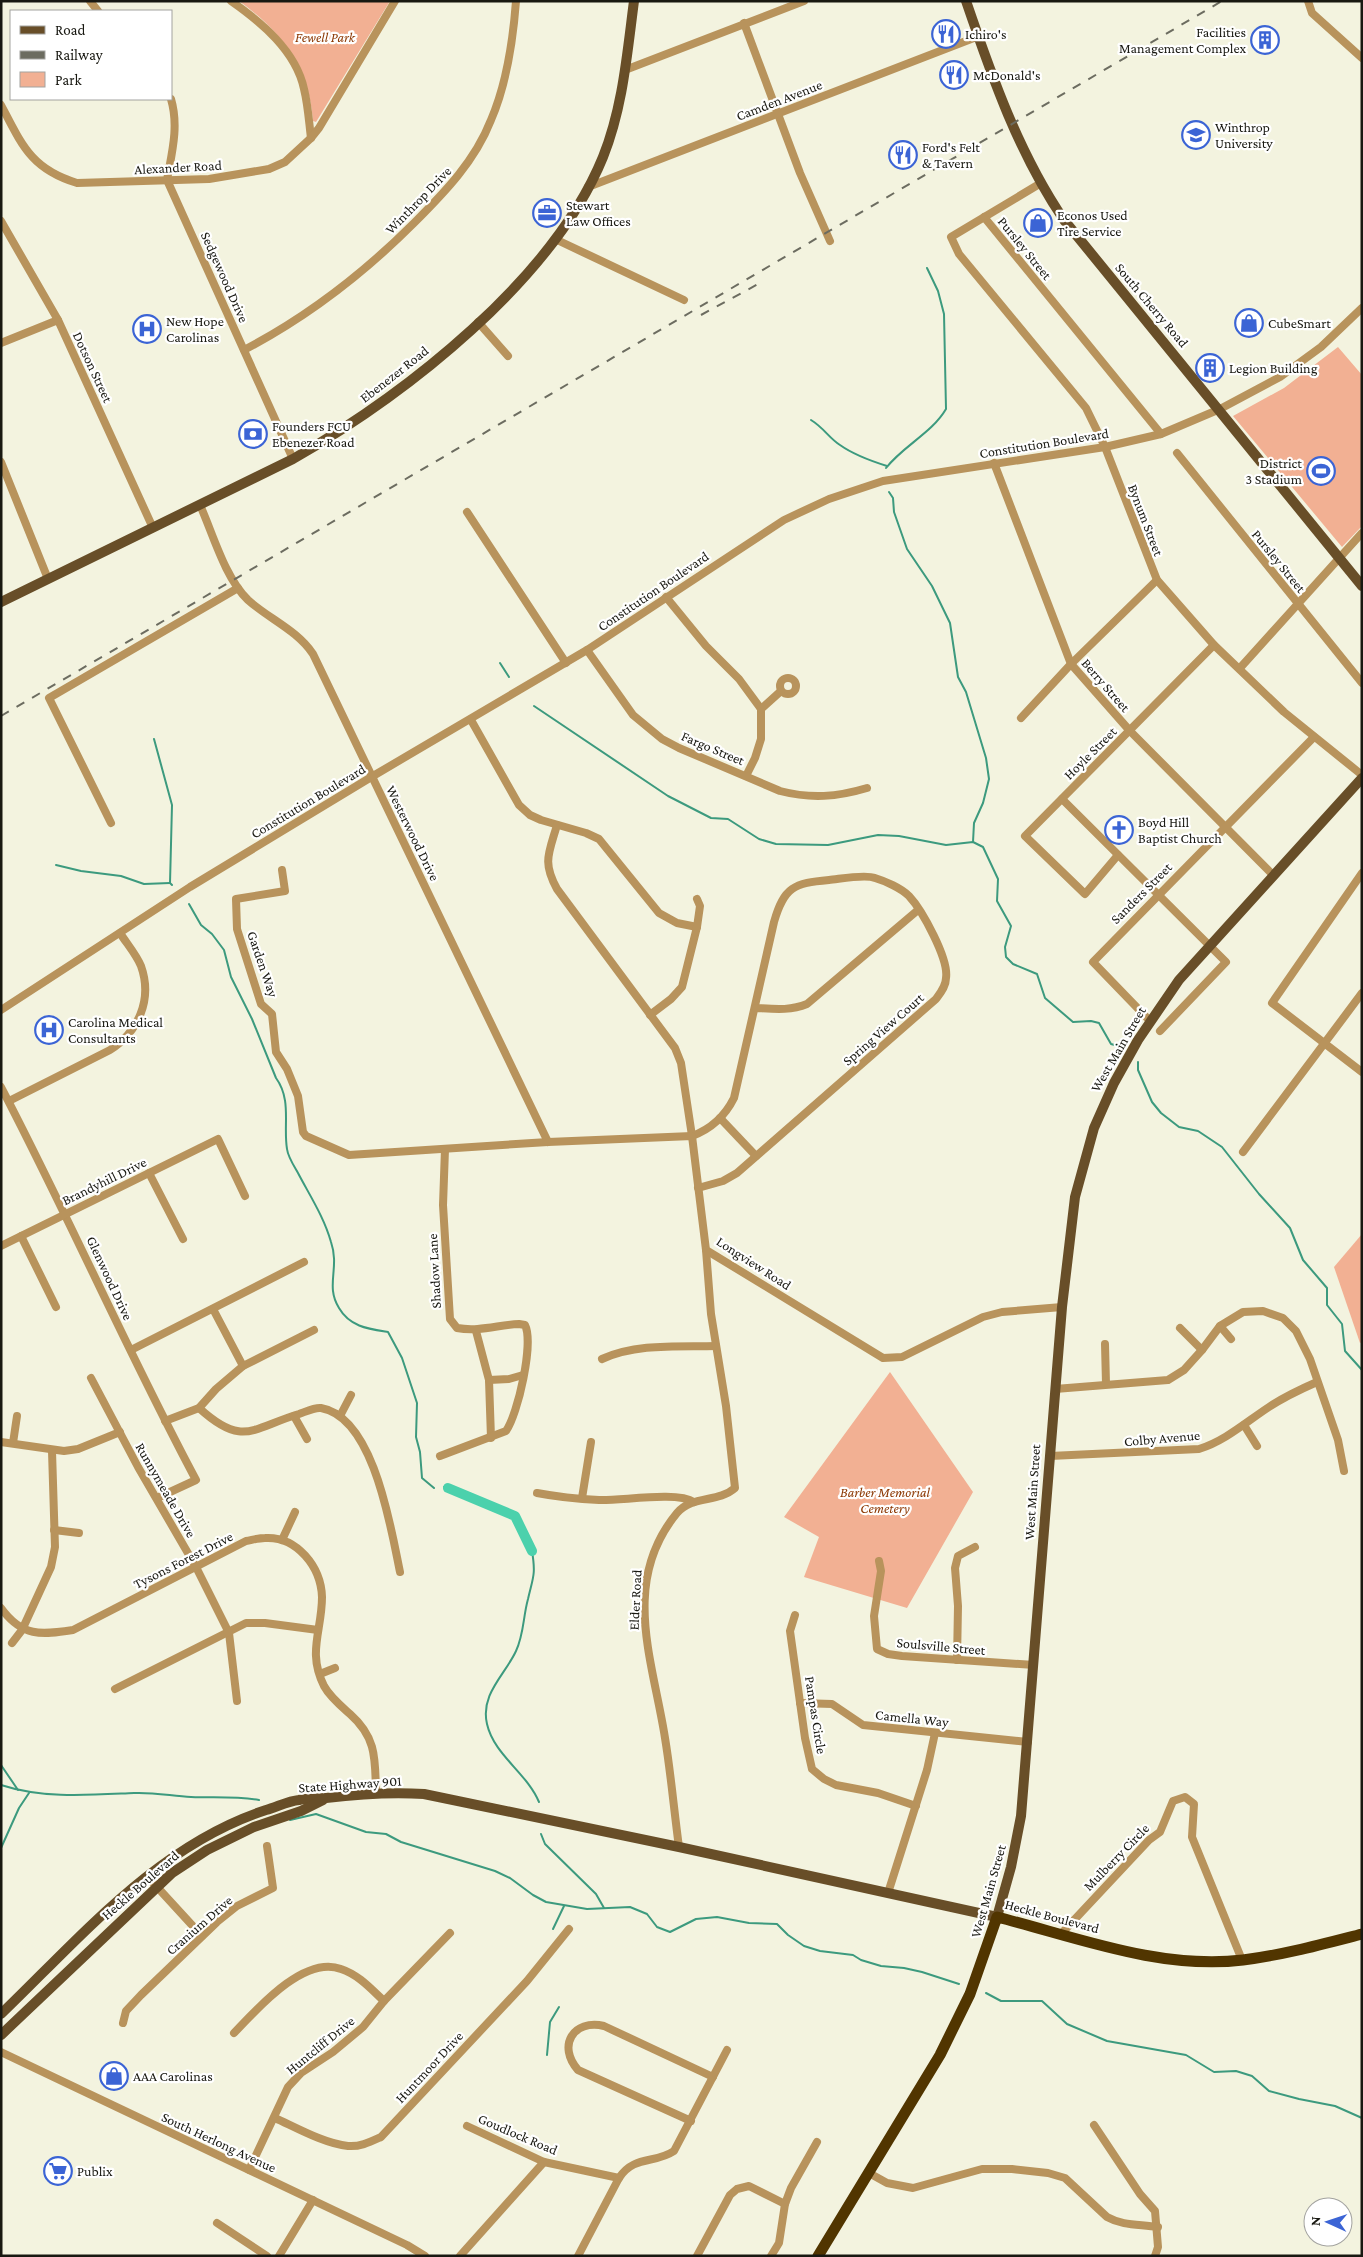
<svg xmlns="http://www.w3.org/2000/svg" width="1363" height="2257" viewBox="0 0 1363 2257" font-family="'Crimson Pro',serif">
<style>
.green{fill:#f2b093}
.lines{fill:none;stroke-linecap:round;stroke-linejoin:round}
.stream{stroke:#3c9a7e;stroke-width:2}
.river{stroke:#4bd1ac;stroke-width:10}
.minor{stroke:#b8935c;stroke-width:8}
.major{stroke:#684e28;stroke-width:10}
.highway{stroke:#513500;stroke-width:11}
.rail{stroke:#6c6c60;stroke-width:2;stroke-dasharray:9 9;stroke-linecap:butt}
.labels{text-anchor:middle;stroke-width:4.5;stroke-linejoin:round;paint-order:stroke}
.poi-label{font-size:14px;fill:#181811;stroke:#fff;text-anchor:start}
.park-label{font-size:14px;font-style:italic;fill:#8c3803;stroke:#fff}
.street-label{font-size:14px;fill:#181811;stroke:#fff}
</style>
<rect width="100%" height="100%" fill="#f3f3df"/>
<g class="green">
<path d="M239 1H390L316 122 313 121C309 67 282 32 239 1Z"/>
<path d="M1338 347 1362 375V526L1342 547 1233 416 1284 388Z"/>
<path d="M1362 1234V1342L1360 1343 1334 1267Z"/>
<path d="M890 1372 973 1492 907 1608 804 1577 819 1537 784 1517Z"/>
</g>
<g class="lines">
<g class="stream">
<path d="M811 420C824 428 829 438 840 445 854 455 871 461 887 466"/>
<path d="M886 468C903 446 932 433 946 409L944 314 938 291 927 268"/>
<path d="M889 492 893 498 894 512 907 549 932 586 950 623 958 677 966 692 986 758 989 779 983 803 974 823 973 842"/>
<path d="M500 663 509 677"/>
<path d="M534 706 668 796 711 818 728 819 759 839 776 844 828 845 878 835 899 836 946 845 973 842 983 847 998 879 997 901 1011 926 1005 947 1006 957 1013 964 1037 974 1045 998 1073 1022 1091 1021 1099 1023 1111 1044 1118 1046"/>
<path d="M154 739 172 805 170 883 172 885"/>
<path d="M56 865 81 871 121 876 144 884 170 883"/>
<path d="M189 904 201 925 212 934 224 950 231 977 252 1019 276 1078C292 1100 283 1125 287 1149 288 1157 294 1166 298 1173 310 1196 324 1217 331 1242 340 1268 325 1286 339 1308 350 1327 369 1329 388 1332L402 1358 417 1403 416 1437 420 1452 422 1478 434 1488"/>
<path d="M1138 1062V1070L1152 1102 1161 1113 1179 1127 1198 1131 1222 1147 1259 1194 1290 1228 1303 1260 1327 1288V1305L1342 1324 1345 1351 1362 1370"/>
<path d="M444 1487 448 1488"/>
<path d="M532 1551C536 1575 533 1577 528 1599 523 1617 524 1634 516 1651 505 1675 480 1694 487 1724 494 1755 527 1773 539 1802"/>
<path d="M1 1765 18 1790"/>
<path d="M1 1785C44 1799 90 1795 134 1793 153 1792 172 1796 191 1797 214 1798 236 1796 259 1800"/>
<path d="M290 1820 316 1814 366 1832 386 1834 401 1842 495 1871 510 1878 533 1895 546 1902 587 1909 630 1907 647 1914 657 1927 670 1932 696 1919 717 1917 749 1923 777 1924 788 1935 804 1946 820 1951 853 1955 861 1960 881 1966 904 1968 922 1972 959 1984"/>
<path d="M541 1834 545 1844 596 1894 604 1908"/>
<path d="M1 1848 19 1808 29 1793"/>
<path d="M553 1929 564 1906"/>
<path d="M986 1993 1001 2001H1042L1067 2024 1107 2041 1186 2055 1214 2072 1236 2071 1252 2076 1269 2091 1299 2099 1335 2106 1362 2118"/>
<path d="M547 2055 550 2022 559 2007"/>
</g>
<path class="river" d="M448 1488 515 1516 532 1551"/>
<g class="minor">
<path d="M90 1 98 11"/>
<path d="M231 1C261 22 296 51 304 89 308 105 309 122 311 138"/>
<path d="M1308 1 1312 13 1362 58"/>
<path d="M744 23 800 173 830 241"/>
<path d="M625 70 804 1"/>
<path d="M171 99C179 126 172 152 167 180L293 459"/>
<path d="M1 105C22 145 31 169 77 183L209 179 269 169 285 162 311 138 319 128 395 1"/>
<path d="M1041 183 951 237 959 254 1086 408 1105 447 1157 580 1214 645 1284 712 1362 775"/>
<path d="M588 187 979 36"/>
<path d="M984 217 1161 434"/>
<path d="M1 221 58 320 153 528"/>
<path d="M555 239 684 300"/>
<path d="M478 322 508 356"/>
<path d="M1 343 58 320"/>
<path d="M244 350C309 316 363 274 414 223 445 192 475 161 491 120 507 83 513 41 516 1"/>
<path d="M1177 453 1362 683"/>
<path d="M1 462 48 579"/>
<path d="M994 463 1071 664 1130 731 1274 876"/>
<path d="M200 505C213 534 225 578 248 600 269 619 297 630 313 654L548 1142"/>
<path d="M467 512 566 663"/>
<path d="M666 597 706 646 739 679 761 709V739L755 758 746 776"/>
<path d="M587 650 633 715 662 739 679 748 780 791C811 799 837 797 867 788"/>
<path d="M1240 668 1362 533"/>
<circle cx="788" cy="686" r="8"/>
<path d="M761 709 781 691"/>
<path d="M1021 718 1071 664 1157 580"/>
<path d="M471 720 519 805 530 815 541 820 586 833 599 839 659 913 677 923 697 927"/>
<path d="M1062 799 1226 962 1160 1031"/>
<path d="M111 823 49 698 238 588"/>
<path d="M557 825C549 853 542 862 557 889L675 1048 681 1063 692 1136C711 1129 725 1116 734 1098L774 922C784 887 794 883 829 880 840 879 865 874 875 878 885 881 901 888 909 896 922 910 949 959 946 978 946 986 941 992 936 999L737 1173 723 1181 698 1188"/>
<path d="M1118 855 1085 894 1025 836 1214 645"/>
<path d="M282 870 285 891 236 899 237 929 261 1004 272 1014 276 1052 287 1069 298 1096 303 1132 306 1136 349 1155 548 1142 692 1136 706 1250 883 1358 902 1357 983 1317 1002 1312 1062 1307"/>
<path d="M1362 873 1272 1003 1362 1072"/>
<path d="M756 1008C774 1009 790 1011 807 1004L918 910"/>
<path d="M1 1010 190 887 373 776 587 650 784 520 829 499 883 481 1105 447 1161 434 1220 409 1280 377 1321 347 1362 308"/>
<path d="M650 1015 671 999 682 987 697 927 700 906 697 899"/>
<path d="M1150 1021 1093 962 1314 737"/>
<path d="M1 1087C69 1217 127 1351 196 1480L157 1498"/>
<path d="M9 1101 110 1050C138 1032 153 1000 141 966 136 954 127 944 120 933"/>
<path d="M720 1118 756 1156"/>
<path d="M1243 1152 1362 993"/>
<path d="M149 1173 183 1239"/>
<path d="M21 1236 56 1307"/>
<path d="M1 1246 218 1139 245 1196"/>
<path d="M213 1309 243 1366"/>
<path d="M1220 1326 1231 1339"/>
<path d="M1180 1328 1202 1350"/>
<path d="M476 1331 489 1380 491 1438"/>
<path d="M1105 1344 1106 1384"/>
<path d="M131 1350 304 1262"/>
<path d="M602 1359C637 1343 679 1347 716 1346"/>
<path d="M91 1378 138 1467 196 1567 229 1633 237 1701"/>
<path d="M489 1380 509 1379 523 1375"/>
<path d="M1055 1389 1168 1380 1184 1370 1202 1350 1220 1326 1243 1312 1263 1311 1283 1318 1296 1331 1310 1359 1338 1440 1344 1471"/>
<path d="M199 1408C243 1448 252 1428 299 1414 305 1412 315 1407 321 1408 374 1417 391 1529 400 1572"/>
<path d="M294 1416 307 1439"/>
<path d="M340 1416 351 1395"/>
<path d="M165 1421 199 1408 216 1389 243 1366 314 1330"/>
<path d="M1244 1425 1257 1446"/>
<path d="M1 1442 64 1451 78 1449 120 1432"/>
<path d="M13 1443 17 1416"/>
<path d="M440 1456 506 1431C518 1414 534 1343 525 1325L519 1324C498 1325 479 1332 457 1328L450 1319 443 1205 445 1149"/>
<path d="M1050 1456 1199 1449C1225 1441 1246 1422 1269 1407 1284 1397 1301 1389 1317 1382"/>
<path d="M537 1493C558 1497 578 1499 599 1500 621 1501 677 1491 694 1502"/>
<path d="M582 1498 591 1442"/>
<path d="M54 1530 79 1533"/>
<path d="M282 1540 295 1512"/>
<path d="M879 1561 881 1571 874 1616 877 1649 888 1654 902 1656 1034 1665"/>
<path d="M1 1608C22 1637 41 1635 73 1630L246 1541C252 1540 259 1538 265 1538 297 1536 321 1567 322 1597 322 1631 307 1652 324 1686 330 1697 341 1706 350 1714 377 1738 375 1759 376 1793"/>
<path d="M795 1615 790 1631 805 1738 812 1769 824 1779 836 1785 878 1793 916 1806"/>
<path d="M12 1643 22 1630 51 1567 55 1547 52 1451"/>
<path d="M957 1660 958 1606 955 1568 958 1556 975 1547"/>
<path d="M320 1674 335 1668"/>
<path d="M115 1689 246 1623H265L318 1630"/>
<path d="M800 1703 832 1704 863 1725 1028 1742"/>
<path d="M679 1847C674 1811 671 1774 665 1738 653 1661 620 1582 677 1513 692 1495 718 1503 735 1488L726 1406 711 1314 706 1250"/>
<path d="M147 1876 202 1936"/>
<path d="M888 1893 927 1770 935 1733"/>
<path d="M1061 1934 1149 1840 1160 1832 1173 1801 1185 1797 1194 1804 1192 1837 1242 1960"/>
<path d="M123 2023 126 2011 141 1995 217 1922 237 1906 273 1888 267 1846"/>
<path d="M234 2033C257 2009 304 1955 341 1969 359 1975 371 1989 384 2001"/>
<path d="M1 2052 407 2245 425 2256"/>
<path d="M275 2118C295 2127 325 2144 348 2146 360 2147 370 2142 381 2137L527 1981 569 1929"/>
<path d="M691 2121 578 2070C557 2046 573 2019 604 2026L713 2077"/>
<path d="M1094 2125 1140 2194 1155 2211 1158 2247 1155 2256"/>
<path d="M467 2126 544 2162 619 2178"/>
<path d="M249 2170 288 2087 301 2073 333 2052 363 2027 384 2001 450 1933"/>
<path d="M869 2173 887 2183 913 2188 982 2169H1012L1048 2173 1065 2178 1107 2217C1123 2226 1140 2224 1158 2227"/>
<path d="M217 2223 267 2256"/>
<path d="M279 2256 313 2200"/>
<path d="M460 2256 544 2162"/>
<path d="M578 2256 619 2178C634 2155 655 2164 674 2151L727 2050"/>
<path d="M697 2256 730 2195 737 2189 749 2186 785 2204"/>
<path d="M771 2256 779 2243 785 2204 791 2188 817 2142"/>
</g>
<g class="major">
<path d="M966 1C992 77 1019 154 1064 220L1362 586"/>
<path d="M1 602 293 459C406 394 553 280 603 157 623 107 627 54 634 1"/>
<path d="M1 2014C81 1937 158 1845 266 1810 277 1807 288 1801 299 1800 308 1798 317 1799 326 1798 359 1794 391 1792 424 1794L679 1847 997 1917 1011 1867 1021 1816 1062 1307 1075 1197 1094 1128 1114 1083 1138 1040 1179 980 1362 778"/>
<path d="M1 2035 172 1873 207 1850 254 1827 301 1811 323 1800"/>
</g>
<path class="highway" d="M818 2256 940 2055 970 1994 997 1917C1076 1937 1160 1970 1243 1960 1283 1955 1323 1944 1362 1934"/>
<g class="rail">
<path d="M701 315 760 283"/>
<path d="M1 716 1222 1"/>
</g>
</g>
<defs>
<symbol id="restaurant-ring" viewBox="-11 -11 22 22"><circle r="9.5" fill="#fff" stroke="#3b64d5" stroke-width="1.5"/><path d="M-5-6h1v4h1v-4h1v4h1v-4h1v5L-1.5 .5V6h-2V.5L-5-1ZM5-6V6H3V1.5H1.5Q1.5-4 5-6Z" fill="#3b64d5"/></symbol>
<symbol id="building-ring" viewBox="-11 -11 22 22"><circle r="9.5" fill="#fff" stroke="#3b64d5" stroke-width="1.5"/><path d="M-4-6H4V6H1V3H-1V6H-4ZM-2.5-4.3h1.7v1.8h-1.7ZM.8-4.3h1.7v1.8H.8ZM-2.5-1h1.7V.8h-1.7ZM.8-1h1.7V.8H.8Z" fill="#3b64d5"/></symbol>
<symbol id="university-ring" viewBox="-11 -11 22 22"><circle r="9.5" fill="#fff" stroke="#3b64d5" stroke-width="1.5"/><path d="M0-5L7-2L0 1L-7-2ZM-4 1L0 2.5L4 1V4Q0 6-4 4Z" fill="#3b64d5"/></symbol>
<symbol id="office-ring" viewBox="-11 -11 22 22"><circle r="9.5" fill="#fff" stroke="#3b64d5" stroke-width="1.5"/><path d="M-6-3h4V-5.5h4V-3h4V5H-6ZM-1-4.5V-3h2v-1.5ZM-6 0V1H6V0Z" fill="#3b64d5"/></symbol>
<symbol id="shop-ring" viewBox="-11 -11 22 22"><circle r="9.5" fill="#fff" stroke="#3b64d5" stroke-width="1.5"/><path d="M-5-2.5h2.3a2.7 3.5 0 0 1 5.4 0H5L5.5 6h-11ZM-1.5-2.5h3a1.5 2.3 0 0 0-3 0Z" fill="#3b64d5"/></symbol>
<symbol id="hospital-ring" viewBox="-11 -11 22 22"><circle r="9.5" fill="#fff" stroke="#3b64d5" stroke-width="1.5"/><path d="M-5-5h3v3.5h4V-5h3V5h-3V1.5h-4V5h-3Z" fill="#3b64d5"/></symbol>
<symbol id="bank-ring" viewBox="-11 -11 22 22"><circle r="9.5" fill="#fff" stroke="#3b64d5" stroke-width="1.5"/><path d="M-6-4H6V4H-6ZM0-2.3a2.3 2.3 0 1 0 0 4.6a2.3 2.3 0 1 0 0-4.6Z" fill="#3b64d5"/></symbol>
<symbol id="stadium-ring" viewBox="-11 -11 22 22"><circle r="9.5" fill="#fff" stroke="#3b64d5" stroke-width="1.5"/><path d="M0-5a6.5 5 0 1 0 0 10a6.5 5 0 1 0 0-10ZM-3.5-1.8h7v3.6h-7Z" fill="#3b64d5"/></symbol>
<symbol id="church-ring" viewBox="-11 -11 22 22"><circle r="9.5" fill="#fff" stroke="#3b64d5" stroke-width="1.5"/><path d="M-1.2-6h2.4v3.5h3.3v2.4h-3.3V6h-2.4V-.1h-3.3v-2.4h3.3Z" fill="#3b64d5"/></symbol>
<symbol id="supermarket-ring" viewBox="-11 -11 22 22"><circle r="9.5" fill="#fff" stroke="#3b64d5" stroke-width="1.5"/><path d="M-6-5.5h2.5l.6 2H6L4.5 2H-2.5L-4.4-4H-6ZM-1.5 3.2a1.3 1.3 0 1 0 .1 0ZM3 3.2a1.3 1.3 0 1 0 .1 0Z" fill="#3b64d5"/></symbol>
</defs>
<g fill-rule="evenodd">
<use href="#restaurant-ring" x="930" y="18" width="32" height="32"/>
<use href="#building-ring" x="1249" y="24" width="32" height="32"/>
<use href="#restaurant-ring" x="938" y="59" width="32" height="32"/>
<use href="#university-ring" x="1180" y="119" width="32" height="32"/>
<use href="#restaurant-ring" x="887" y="139" width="32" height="32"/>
<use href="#office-ring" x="531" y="197" width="32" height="32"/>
<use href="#shop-ring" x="1022" y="207" width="32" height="32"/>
<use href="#shop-ring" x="1233" y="307" width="32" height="32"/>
<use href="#hospital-ring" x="131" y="313" width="32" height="32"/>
<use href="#building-ring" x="1194" y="352" width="32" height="32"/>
<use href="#bank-ring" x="237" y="418" width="32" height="32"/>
<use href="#stadium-ring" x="1305" y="455" width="32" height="32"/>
<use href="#church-ring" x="1103" y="814" width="32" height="32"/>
<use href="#hospital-ring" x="33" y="1014" width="32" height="32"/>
<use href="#shop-ring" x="98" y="2060" width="32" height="32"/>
<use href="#supermarket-ring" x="42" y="2155" width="32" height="32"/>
</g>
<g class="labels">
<g class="poi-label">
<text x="1246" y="37" text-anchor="end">Facilities<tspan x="1246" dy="16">Management Complex</tspan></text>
<text x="965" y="39">Ichiro's</text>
<text x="973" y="80">McDonald's</text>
<text x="1215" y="132">Winthrop<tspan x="1215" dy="16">University</tspan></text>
<text x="922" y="152">Ford's Felt<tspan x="922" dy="16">&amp; Tavern</tspan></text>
<text x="566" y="210">Stewart<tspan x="566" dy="16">Law Offices</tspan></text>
<text x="1057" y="220">Econos Used<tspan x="1057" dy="16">Tire Service</tspan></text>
<text x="166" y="326">New Hope<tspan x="166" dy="16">Carolinas</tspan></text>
<text x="1268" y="328">CubeSmart</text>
<text x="1229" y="373">Legion Building</text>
<text x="272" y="431">Founders FCU<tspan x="272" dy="16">Ebenezer Road</tspan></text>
<text x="1302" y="468" text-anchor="end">District<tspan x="1302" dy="16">3 Stadium</tspan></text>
<text x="1138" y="827">Boyd Hill<tspan x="1138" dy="16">Baptist Church</tspan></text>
<text x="68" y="1027">Carolina Medical<tspan x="68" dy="16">Consultants</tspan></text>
<text x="133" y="2081">AAA Carolinas</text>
<text x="77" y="2176">Publix</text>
</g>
<g class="park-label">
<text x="325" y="42">Fewell Park</text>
<text x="885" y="1497">Barber Memorial<tspan x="885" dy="16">Cemetery</tspan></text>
</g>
<g class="street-label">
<text transform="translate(779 100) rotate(-21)" y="5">Camden Avenue</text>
<text transform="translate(178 167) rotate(-3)" y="5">Alexander Road</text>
<text transform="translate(418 200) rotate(-46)" y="5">Winthrop Drive</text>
<text transform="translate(1025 248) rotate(51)" y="5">Pursley Street</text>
<text transform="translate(225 277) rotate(66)" y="5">Sedgewood Drive</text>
<text transform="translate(1152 305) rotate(50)" y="5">South Cherry Road</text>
<text transform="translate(93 367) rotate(65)" y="5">Dotson Street</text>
<text transform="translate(394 374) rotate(-38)" y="5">Ebenezer Road</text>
<text transform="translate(1044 443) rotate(-9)" y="5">Constitution Boulevard</text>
<text transform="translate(1146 520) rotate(69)" y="5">Bynum Street</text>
<text transform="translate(1279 561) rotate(51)" y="5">Pursley Street</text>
<text transform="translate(653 591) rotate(-34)" y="5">Constitution Boulevard</text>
<text transform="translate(1106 685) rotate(49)" y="5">Berry Street</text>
<text transform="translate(713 748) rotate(23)" y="5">Fargo Street</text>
<text transform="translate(1090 753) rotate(-45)" y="5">Hoyle Street</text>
<text transform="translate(308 801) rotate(-31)" y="5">Constitution Boulevard</text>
<text transform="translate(413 833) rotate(64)" y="5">Westerwood Drive</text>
<text transform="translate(1141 893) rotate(-45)" y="5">Sanders Street</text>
<text transform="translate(263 964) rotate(71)" y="5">Garden Way</text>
<text transform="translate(883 1029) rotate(-41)" y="5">Spring View Court</text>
<text transform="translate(1118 1049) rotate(-60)" y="5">West Main Street</text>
<text transform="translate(104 1181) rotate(-26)" y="5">Brandyhill Drive</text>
<text transform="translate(754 1263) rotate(33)" y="5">Longview Road</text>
<text transform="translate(434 1271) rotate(-93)" y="5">Shadow Lane</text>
<text transform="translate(110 1278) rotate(65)" y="5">Glenwood Drive</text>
<text transform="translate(1162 1438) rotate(-5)" y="5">Colby Avenue</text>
<text transform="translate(166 1490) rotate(60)" y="5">Runnymeade Drive</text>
<text transform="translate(1032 1492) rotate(-86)" y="5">West Main Street</text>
<text transform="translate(183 1560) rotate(-27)" y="5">Tysons Forest Drive</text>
<text transform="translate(635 1600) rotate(-87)" y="5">Elder Road</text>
<text transform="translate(941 1646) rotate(5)" y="5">Soulsville Street</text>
<text transform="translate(816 1715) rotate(81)" y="5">Pampas Circle</text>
<text transform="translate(912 1718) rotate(6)" y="5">Camella Way</text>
<text transform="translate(350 1784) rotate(-4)" y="5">State Highway 901</text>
<text transform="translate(1116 1857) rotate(-46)" y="5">Mulberry Circle</text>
<text transform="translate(140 1885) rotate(-41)" y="5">Heckle Boulevard</text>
<text transform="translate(988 1891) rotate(-74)" y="5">West Main Street</text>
<text transform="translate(1052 1916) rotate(15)" y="5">Heckle Boulevard</text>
<text transform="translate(199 1925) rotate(-41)" y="5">Cranium Drive</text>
<text transform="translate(320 2045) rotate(-39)" y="5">Huntcliff Drive</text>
<text transform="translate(429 2067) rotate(-47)" y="5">Huntmoor Drive</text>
<text transform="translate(518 2134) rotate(23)" y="5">Goudlock Road</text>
<text transform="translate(219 2142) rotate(25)" y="5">South Herlong Avenue</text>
</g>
</g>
<rect width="1363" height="2257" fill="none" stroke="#181811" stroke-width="5"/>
<rect x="10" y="10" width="162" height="90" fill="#ffffff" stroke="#a3a3a0"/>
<rect x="20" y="26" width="25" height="8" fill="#684e28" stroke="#a3a3a0"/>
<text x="55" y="35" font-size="15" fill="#181811">Road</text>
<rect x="20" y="51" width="25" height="8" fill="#6c6c60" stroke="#a3a3a0"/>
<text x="55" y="60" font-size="15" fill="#181811">Railway</text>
<rect x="20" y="72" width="25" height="15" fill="#f2b093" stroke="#a3a3a0"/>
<text x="55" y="85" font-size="15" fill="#181811">Park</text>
<g transform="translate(1328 2222) rotate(273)"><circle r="24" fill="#ffffff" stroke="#a3a3a0"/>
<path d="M0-4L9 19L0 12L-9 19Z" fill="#3b64d5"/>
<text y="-8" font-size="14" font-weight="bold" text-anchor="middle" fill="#181811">N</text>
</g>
</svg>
